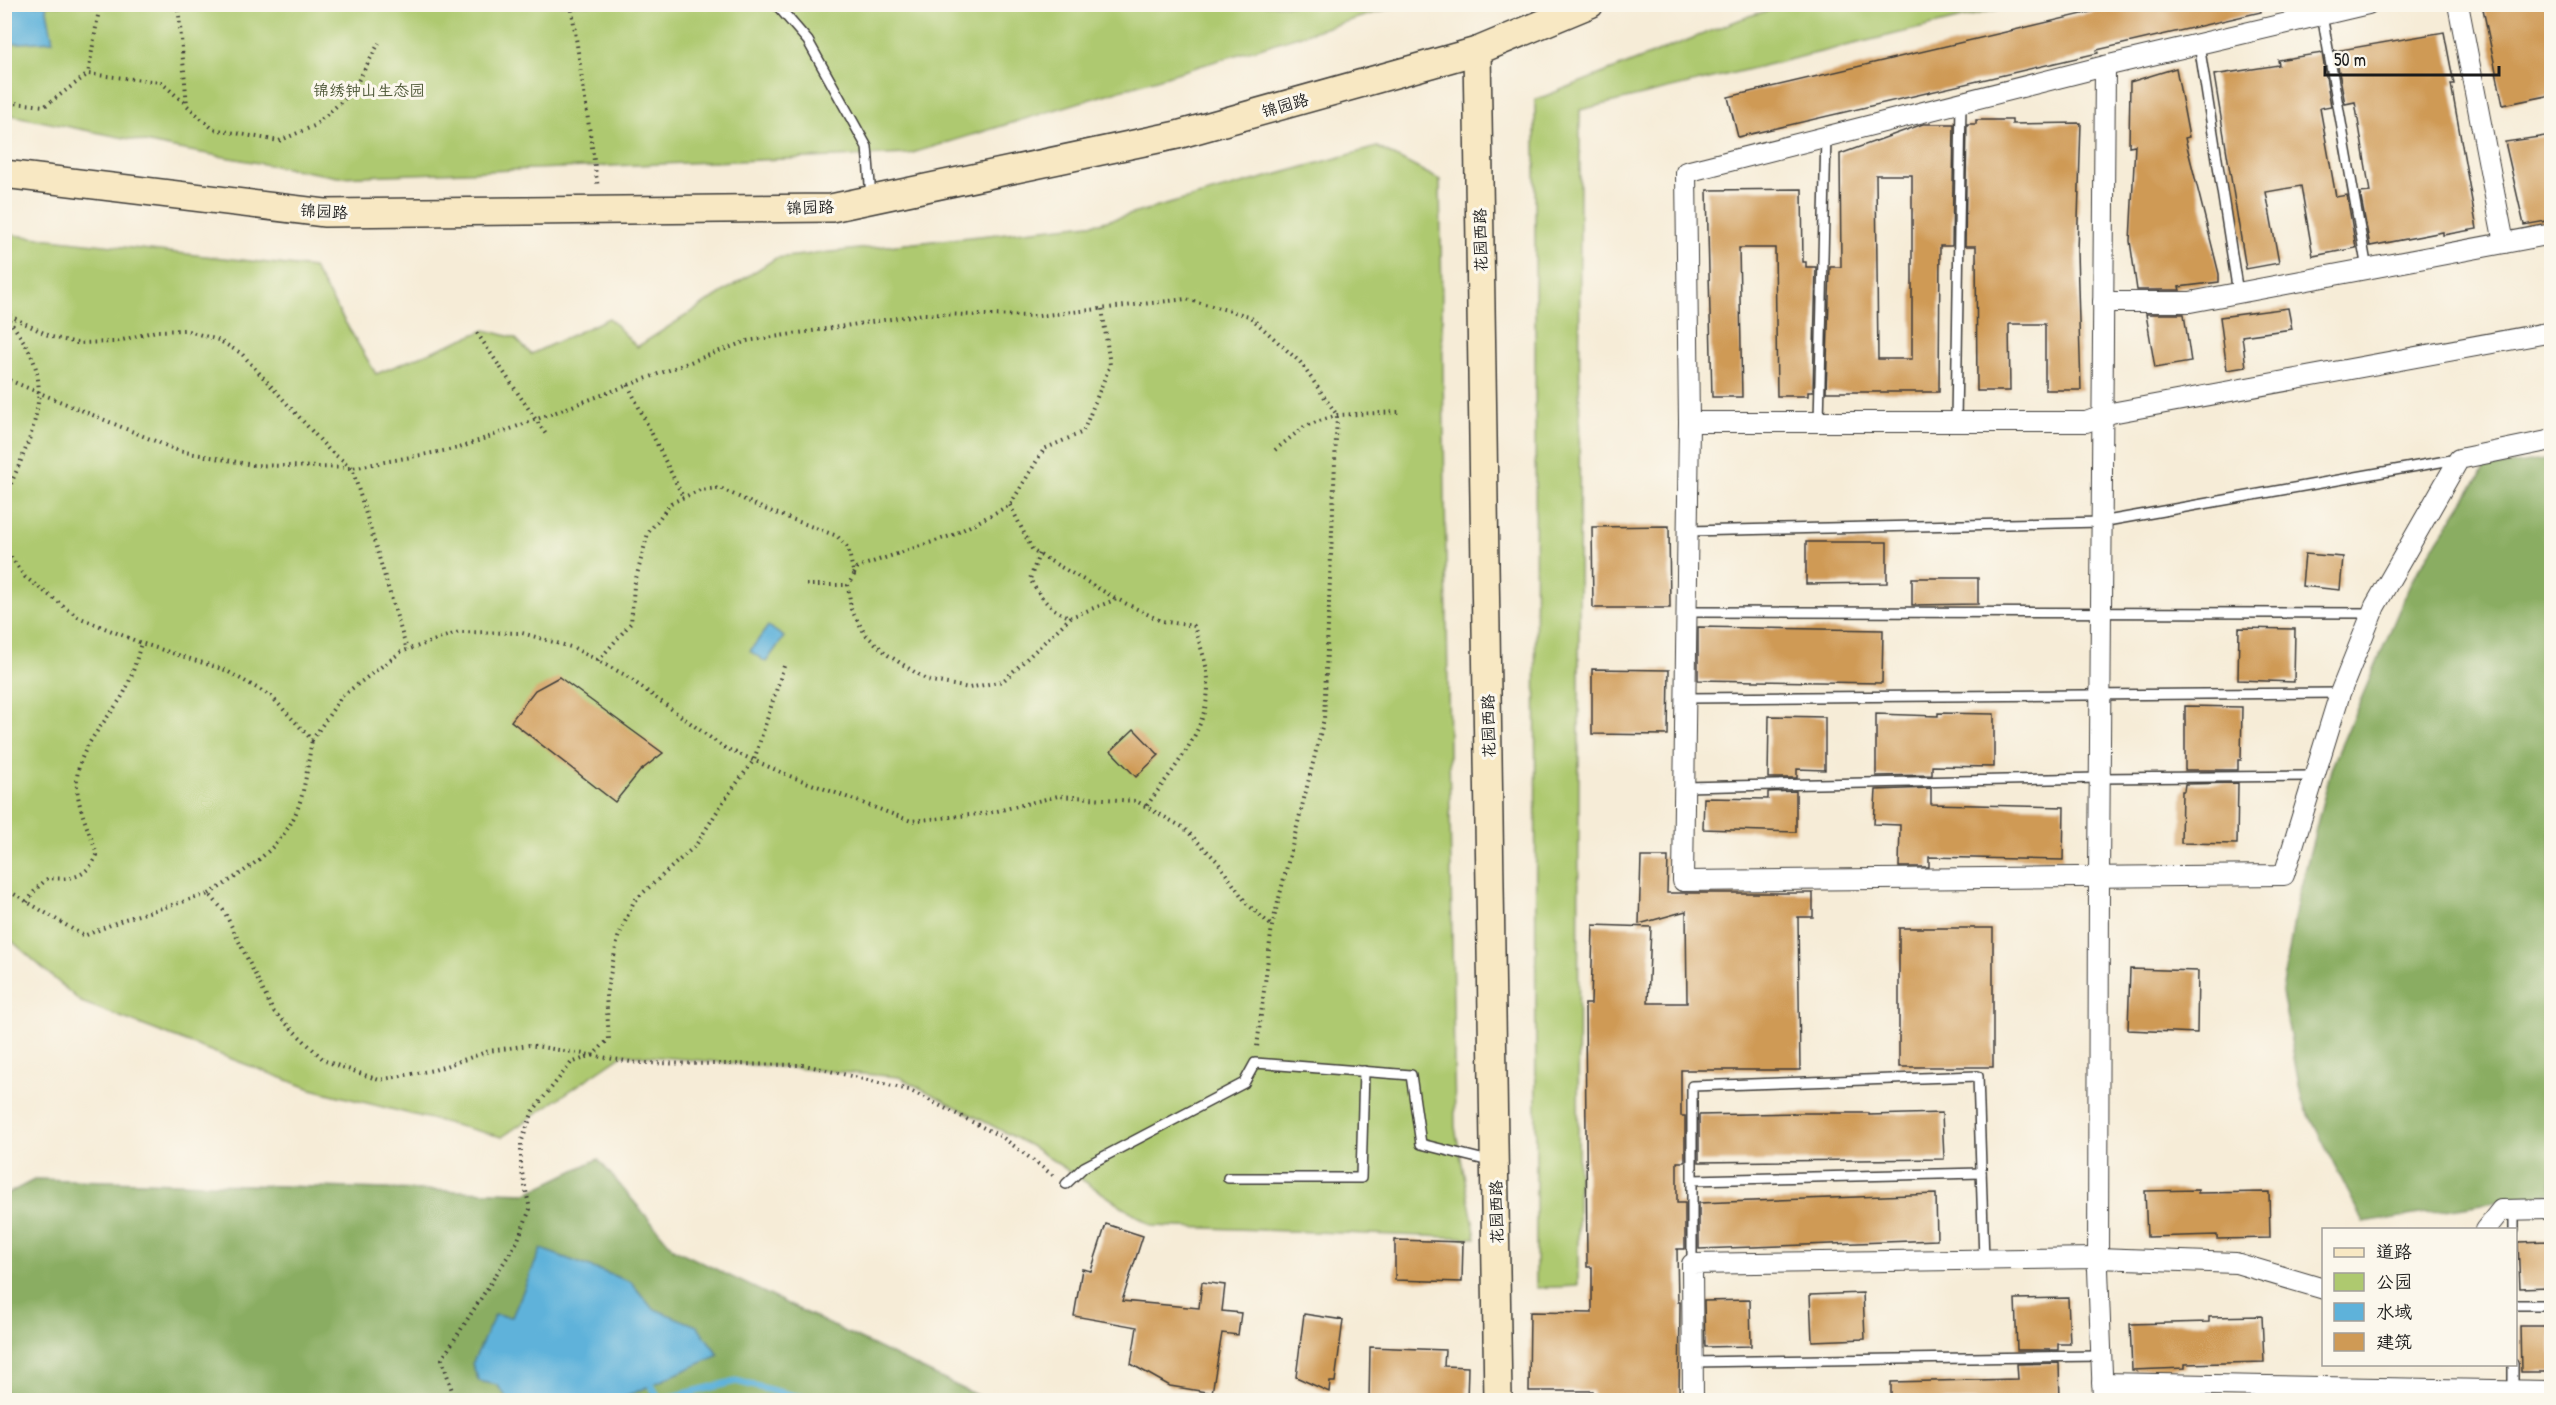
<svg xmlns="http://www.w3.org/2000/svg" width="2556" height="1405" viewBox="0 0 2556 1405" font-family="'Patrick Hand','LXGW WenKai TC',sans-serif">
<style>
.green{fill:#aec96f;stroke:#657246;stroke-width:1.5}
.forest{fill:#8aad62;stroke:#53643f;stroke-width:1.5}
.water{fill:#5eb2da;stroke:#3d677b;stroke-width:1.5}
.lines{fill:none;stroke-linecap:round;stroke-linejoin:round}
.stream{stroke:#5eb2da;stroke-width:7}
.building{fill:#cf9a55;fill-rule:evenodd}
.lane-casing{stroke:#3d3b38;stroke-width:12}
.street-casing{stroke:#3d3b38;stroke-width:22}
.secondary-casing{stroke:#3d3b38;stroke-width:30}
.path{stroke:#3d3b38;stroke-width:4;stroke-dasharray:1.5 4.5;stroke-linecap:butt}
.lane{stroke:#fff;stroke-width:9}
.street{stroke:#fff;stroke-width:20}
.secondary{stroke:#f8e8c3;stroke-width:27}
.labels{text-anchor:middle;stroke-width:6;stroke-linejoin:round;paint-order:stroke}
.park-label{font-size:16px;fill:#4f5939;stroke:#fbf7ec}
.street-label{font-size:16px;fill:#1c1c1c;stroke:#fbf7ec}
</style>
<rect width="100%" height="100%" fill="#fbf7ec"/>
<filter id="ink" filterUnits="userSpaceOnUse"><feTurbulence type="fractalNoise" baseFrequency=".0167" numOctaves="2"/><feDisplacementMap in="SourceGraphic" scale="12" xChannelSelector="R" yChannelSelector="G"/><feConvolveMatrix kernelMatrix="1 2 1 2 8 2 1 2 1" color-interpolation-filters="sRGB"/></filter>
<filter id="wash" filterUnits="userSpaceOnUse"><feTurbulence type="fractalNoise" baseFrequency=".008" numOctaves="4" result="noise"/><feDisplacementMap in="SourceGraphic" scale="24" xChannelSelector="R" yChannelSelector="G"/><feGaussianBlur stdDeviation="1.35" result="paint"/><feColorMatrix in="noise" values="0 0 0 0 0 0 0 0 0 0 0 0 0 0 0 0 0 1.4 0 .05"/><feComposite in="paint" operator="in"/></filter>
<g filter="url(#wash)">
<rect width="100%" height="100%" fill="#f6ecd7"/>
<g class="green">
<path d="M1791 4 2016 5 1580 110 1578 1286 1536 1288 1535 100 1749 16Z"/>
<path d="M4 5H1401L909 154 338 177 179 149 5 114Z"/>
<path d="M1377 147 1440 180 1455 1127 1476 1238 1152 1226 1031 1146 899 1077 624 1054 502 1137 311 1089 81 1002 5 935V234L313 268 376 374 485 330 515 338 531 354 609 318 637 347 776 258 1099 223Z"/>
</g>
<g class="forest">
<path d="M2551 459V1193L2364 1223 2302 1101 2282 992 2297 903 2331 769 2412 580 2485 468Z"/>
<path d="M598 1159 674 1249 986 1400H5V1195L36 1179 527 1193Z"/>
</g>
<g class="water">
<path d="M5 4 46 5 53 41 5 44Z"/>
<path d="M768 626 784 637 766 662 750 651Z"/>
<path d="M541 1249 631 1282 652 1308 697 1326 719 1355 618 1400H509L497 1385 479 1381 472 1364 495 1315 512 1317Z"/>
</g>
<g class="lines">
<g class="stream">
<path d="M651 1385 660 1400 736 1381 794 1396"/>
<path d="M801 1400 794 1396 822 1400"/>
</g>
</g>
<g id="blocks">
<g class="building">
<path d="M2108 4H2260L2261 12 2097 50 2098 53 1738 137 1728 97 2108 8Z"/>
<path d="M2482 4H2552V95L2503 105Z"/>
<path d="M2444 32 2454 84H2451L2477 229 2443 235V232L2370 246 2360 193 2370 192 2355 102 2345 104 2335 51Z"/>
<path d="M2322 53 2331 106 2320 108 2336 197 2347 195 2356 248 2313 256 2301 186 2266 192 2279 263 2246 269 2214 75 2279 65 2278 60Z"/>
<path d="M2176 68 2189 137 2185 138 2219 274V282L2179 287 2180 290H2137L2130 241 2135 145 2129 146 2130 82Z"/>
<path d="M1976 120H2012V124L2081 123 2077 252 2081 390H2045V324H2009L2010 391H1977L1976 246H1965L1967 124H1976Z"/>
<path d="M1923 124H1954L1952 246H1940L1939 392H1826L1830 267H1841L1840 154ZM1876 175H1912V359H1878Z"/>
<path d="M2552 135V220L2524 225 2505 142Z"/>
<path d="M1802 189 1803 262H1806V267H1816L1813 392H1808V396H1777L1775 248H1739L1742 397H1712L1707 190Z"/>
<path d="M2288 308 2292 329 2242 336 2246 367 2227 370 2220 317Z"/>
<path d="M2146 314H2184L2191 362 2155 368Z"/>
<path d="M1669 526 1670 608H1593L1592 527Z"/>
<path d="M1806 542H1887V583L1806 584Z"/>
<path d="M2305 554 2343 557 2340 590 2302 586Z"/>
<path d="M1912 578H1978V604L1912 605Z"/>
<path d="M1698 627 1883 630 1882 683 1698 680Z"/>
<path d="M2239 628 2295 629 2294 682 2238 680Z"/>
<path d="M1592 669 1669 670 1668 735 1592 734Z"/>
<path d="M559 677 663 753 640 771 615 802 511 721 535 690Z"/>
<path d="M2185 706 2242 707 2241 760H2238V770H2185Z"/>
<path d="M1938 713 1994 714V767L1932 766V775L1876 776V714L1938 716Z"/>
<path d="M1769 716 1825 717V770L1797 769V778H1768Z"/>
<path d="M1134 729 1159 755 1136 777 1111 751Z"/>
<path d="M2238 783 2237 844 2181 843 2182 791H2184L2185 784Z"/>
<path d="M1931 788V804L2064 807 2063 860 1929 857V867H1899L1900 825 1874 824 1876 790Z"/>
<path d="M1796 791V832L1703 829 1704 798 1768 799V792Z"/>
<path d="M1641 857H1668L1667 893H1813V917H1798L1800 1070H1681V1116H1685V1162H1677V1203H1685V1249H1677L1678 1302H1680L1679 1401H1593V1391H1529L1530 1312 1592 1313V1267H1587L1585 1004H1591L1593 925 1651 927 1648 1003H1687L1686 911 1639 924Z"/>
<rect x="1899" y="928" width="94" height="139"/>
<path d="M2130 969 2198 971 2197 1033 2128 1030Z"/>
<path d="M1802 1113H1869V1115L1942 1113 1944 1159 1699 1162V1115Z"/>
<path d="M2198 1190V1193L2269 1192 2270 1238 2217 1239V1235L2147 1237 2145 1191Z"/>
<path d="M1936 1194 1937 1240 1699 1249V1203Z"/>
<path d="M1106 1224 1143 1236 1122 1301 1199 1308 1202 1282 1225 1285 1222 1311 1241 1313 1238 1335 1222 1333 1212 1393 1170 1386 1131 1364 1137 1327 1074 1316 1082 1269 1091 1271Z"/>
<path d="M1395 1240 1463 1242 1462 1282 1395 1280Z"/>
<path d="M2552 1241V1287L2520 1288 2518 1242Z"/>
<path d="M1863 1293 1865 1339 1812 1341 1810 1295Z"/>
<path d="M2068 1298 2070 1344H2058V1350H2017L2015 1299Z"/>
<path d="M1750 1300 1751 1346 1705 1347 1704 1301Z"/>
<path d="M1304 1314 1343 1320 1335 1382H1330L1329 1392 1296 1377Z"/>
<path d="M2262 1316 2264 1362 2185 1364V1368L2132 1370 2130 1324 2209 1322V1317Z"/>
<path d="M2520 1326H2552V1372H2521Z"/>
<path d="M1370 1347 1445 1350 1444 1366 1468 1367 1467 1401H1369Z"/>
<path d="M2059 1363 2060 1401H1891V1382L2018 1379 2017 1364Z"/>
</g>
</g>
</g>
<g filter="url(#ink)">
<use href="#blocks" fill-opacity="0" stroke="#3d3b38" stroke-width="1.5"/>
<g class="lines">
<defs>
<g id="lane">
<path d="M776 4 808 41 867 147 871 197"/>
<path d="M2322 15 2367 269"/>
<path d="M2199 44 2238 293"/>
<path d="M1819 422 1826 136"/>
<path d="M1956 422 1961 102"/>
<path d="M1688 531 2101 522 2457 459"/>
<path d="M1687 612 2373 613"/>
<path d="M1686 698 2340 693"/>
<path d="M1684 787 2099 778 2312 776"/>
<path d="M1228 1178H1361L1364 1071"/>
<path d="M1692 1180 1981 1173"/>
<path d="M1066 1184 1084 1167 1244 1083 1255 1063 1411 1075 1421 1144 1493 1162"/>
<path d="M2514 1230V1210"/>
<path d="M1692 1264V1086L1978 1076 1984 1260"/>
<path d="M2516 1305H2552"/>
<path d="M1693 1362 2101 1356"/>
<path d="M2513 1390V1364"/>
</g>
<g id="street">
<path d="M2368 4 2105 66 1686 172 1689 422 1683 881 2284 875 2340 693 2375 606 2459 459 2552 440"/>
<path d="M2458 4 2504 243"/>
<path d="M2103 302H2190L2552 234"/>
<path d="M1689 422H2086L2111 413 2552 332"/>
<path d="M2485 1230 2501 1210 2552 1209"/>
<path d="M2102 1383 2552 1391"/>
<path d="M1693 1400 1692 1264 2098 1258 2236 1263 2324 1289"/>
<path d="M2103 1400 2098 1269 2099 877 2105 66"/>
</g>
<g id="secondary">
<path d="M1477 51 1498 1400"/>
<path d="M4 174 325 213 831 208 1177 135 1477 51 1590 4"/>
</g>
</defs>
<use href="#lane" class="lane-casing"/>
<use href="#street" class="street-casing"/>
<use href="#secondary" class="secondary-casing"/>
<g class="path">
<path d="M100 4 88 74 161 82 213 129 279 141 314 126 352 92 379 43"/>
<path d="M178 4 187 105"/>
<path d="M571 4 598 188"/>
<path d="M4 102 45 106 88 74"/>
<path d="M4 313 52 337 77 343 115 342 156 331 185 330 218 340 241 353 329 450 352 468 407 650"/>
<path d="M477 333 547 436"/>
<path d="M4 378 179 451 253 465 352 468 459 448 747 341 923 314 1038 316 1186 299 1249 316 1300 362 1337 415 1324 719 1272 926 1257 1047"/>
<path d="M628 385 683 497"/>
<path d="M1275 450 1305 426 1337 415 1399 412"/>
<path d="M4 500C22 456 52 404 32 357 26 343 15 329 7 317"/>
<path d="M1010 505 1033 551 1117 599"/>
<path d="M4 547 25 577 78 617 141 643 225 670 271 696 312 740 342 696 401 652 459 632 522 633 574 648 625 675 723 747 790 776 911 821 989 813 1058 796 1136 801 1184 828 1217 861 1247 904 1272 926"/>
<path d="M1039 554 1030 579C1040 597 1051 612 1071 617"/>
<path d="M854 574 858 567 953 535 1010 505 1044 449 1083 432 1110 365 1102 308"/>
<path d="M806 585H848"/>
<path d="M598 661 631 623 634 586 648 533 671 503 700 490 720 488 762 508 837 536 848 548 854 575 848 585 851 609 865 634 888 655 927 680 969 688 1003 681 1071 617 1117 599 1161 621 1194 626C1199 642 1207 663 1208 680 1210 730 1173 768 1146 807"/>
<path d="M4 888 84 936 125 919 209 894 224 911 273 1011 325 1061 379 1080 434 1070 489 1051 529 1045 638 1063 805 1065 909 1090 1002 1137 1054 1176"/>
<path d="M209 894C239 875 275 853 292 821 305 797 307 767 312 740"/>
<path d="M27 902 36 889 48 878C72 880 86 878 97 855 90 832 79 812 77 788 74 751 105 724 123 695 132 678 136 661 141 643"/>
<path d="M455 1400 442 1359 517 1242 530 1209 521 1168V1143L533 1111 571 1063 593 1055 609 1039 606 995 618 938 634 901 696 845 725 799 754 760 785 663"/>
</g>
<use href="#lane" class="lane"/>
<use href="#street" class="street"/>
<use href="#secondary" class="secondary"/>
</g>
</g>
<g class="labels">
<g class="park-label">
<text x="369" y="96">锦绣钟山生态园</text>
</g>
<g class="street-label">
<text transform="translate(1285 105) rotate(-16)" y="6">锦园路</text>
<text transform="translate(810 207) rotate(-2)" y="6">锦园路</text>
<text transform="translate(324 211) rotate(3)" y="6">锦园路</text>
<text transform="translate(1480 240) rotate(-91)" y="6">花园西路</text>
<text transform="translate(1488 726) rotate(-91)" y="6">花园西路</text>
<text transform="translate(1496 1212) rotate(-91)" y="6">花园西路</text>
</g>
</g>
<rect width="2556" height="1405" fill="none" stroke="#fbf7ec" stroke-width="24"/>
<rect x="2322" y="1228" width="195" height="138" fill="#fbf7ec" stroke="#a29f99" stroke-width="1.5"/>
<rect x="2334" y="1248" width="30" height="9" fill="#f8e8c3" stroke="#a29f99" stroke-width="1.5"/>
<text x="2376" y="1258" font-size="18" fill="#1c1c1c">道路</text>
<rect x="2334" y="1273" width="30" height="18" fill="#aec96f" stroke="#a29f99" stroke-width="1.5"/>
<text x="2376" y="1288" font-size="18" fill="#1c1c1c">公园</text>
<rect x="2334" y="1303" width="30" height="18" fill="#5eb2da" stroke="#a29f99" stroke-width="1.5"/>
<text x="2376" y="1318" font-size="18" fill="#1c1c1c">水域</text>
<rect x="2334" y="1333" width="30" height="18" fill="#cf9a55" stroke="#a29f99" stroke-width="1.5"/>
<text x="2376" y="1348" font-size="18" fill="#1c1c1c">建筑</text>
<path d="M2325 66v9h174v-9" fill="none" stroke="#1c1c1c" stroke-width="3"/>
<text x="2334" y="66" font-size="18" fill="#1c1c1c" stroke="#fbf7ec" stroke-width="4.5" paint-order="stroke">50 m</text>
</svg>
